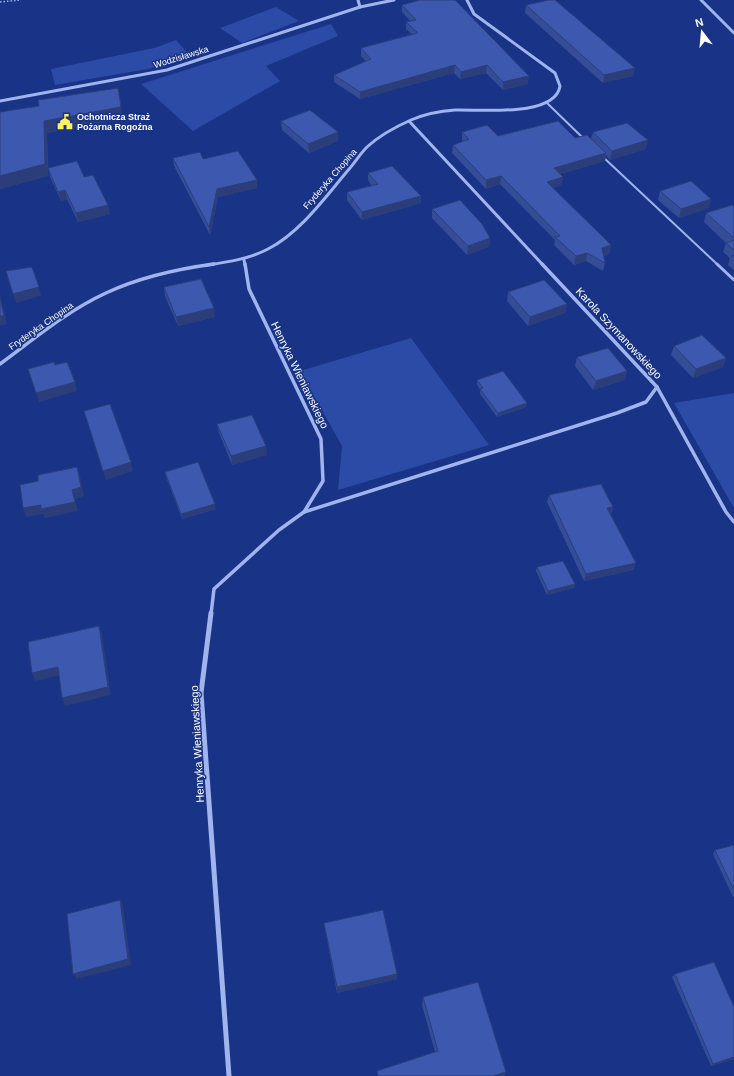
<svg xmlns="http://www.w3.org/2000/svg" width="734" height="1076" viewBox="0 0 734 1076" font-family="Arial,sans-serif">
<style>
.green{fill:#2b4ba6}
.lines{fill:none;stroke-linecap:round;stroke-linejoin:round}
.path{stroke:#a0b4ed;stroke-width:1.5;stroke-dasharray:1.5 2;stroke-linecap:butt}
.service-far1{stroke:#a0b4ed;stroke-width:2}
.service{stroke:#a0b4ed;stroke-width:3}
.minor-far2{stroke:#a0b4ed;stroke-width:3}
.minor-far1{stroke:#a0b4ed;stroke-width:3.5}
.minor{stroke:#a0b4ed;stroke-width:5}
.wall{fill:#344d96}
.shaded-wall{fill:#2b3e7a}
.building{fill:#3d59af;stroke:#2b3e7a}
.labels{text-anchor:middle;stroke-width:3;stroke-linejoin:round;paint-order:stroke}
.far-street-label{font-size:9px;fill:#fff;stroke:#193387}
.far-poi-label{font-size:9px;font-weight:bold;fill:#fff;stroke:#193387;text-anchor:start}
.street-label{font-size:11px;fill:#fff;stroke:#193387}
</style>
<rect width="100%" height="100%" fill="#193387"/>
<g class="green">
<path d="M276 7 299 21 242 43 220 28Z"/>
<path d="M331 24 338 36 266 66 280 81 193 131 141 84Z"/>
<path d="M176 40 190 56 148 69 55 85 51 69 154 48Z"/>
<path d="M411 338 489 445 338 490 342 446 300 371Z"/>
<path d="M734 393V508L674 403Z"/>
</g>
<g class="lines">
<path class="path" d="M0 2 21 0"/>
<g class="service-far1">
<path d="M547 103 583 138"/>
<path d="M603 157 718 265"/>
</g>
<path class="service" d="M717 264 734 280"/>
<g class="minor-far2">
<path d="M701 0 734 33"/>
<path d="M360 7 394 0"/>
<path d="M0 101 167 70 360 7 358 0"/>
<path d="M409 121 543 265"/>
<path d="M244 260 245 265"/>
<path d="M207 265C228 262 249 259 268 249 301 232 326 196 350 168 356 161 360 154 367 147 379 136 395 127 411 120 425 114 440 111 455 110 479 109 555 118 560 86L555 73 474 14 467 0"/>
</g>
<g class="minor-far1">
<path d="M0 364C34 339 67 311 106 293 140 277 177 269 214 264"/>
<path d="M657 387 726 512 734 522"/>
<path d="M304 512 617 413 646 402 657 387 542 264"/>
<path d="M211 614 214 589 279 530 304 512 323 481 321 439 249 289 245 264"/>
</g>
<path class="minor" d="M211 613 201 693 229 1076"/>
</g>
<g class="wall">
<path d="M402 5 528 84 503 90 486 73 460 79 454 73 360 99 334 82V75L366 61 361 56V48L412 34 406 29V22L410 21 402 12Z"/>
<path d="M526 5 633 76 603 83 525 13Z"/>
<path d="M0 112 123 119 47 133 48 168 84 177 108 205 110 214 78 222 67 199 61 201 50 177 48 169V176L0 189Z"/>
<path d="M281 121 338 141 309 153 282 130Z"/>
<path d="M462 132 498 136 591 139 593 132 646 149 610 160 606 155 605 161 560 174 563 177 561 185 553 188 611 245 609 254 604 256 605 263 603 271 586 261 574 265 554 245 555 240 500 184 486 189 452 153 453 145 463 141 462 140Z"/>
<path d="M173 158 203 159 257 188 218 197 210 235 174 166Z"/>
<path d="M368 173 421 203 362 220 347 200V192L372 186 368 180Z"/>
<path d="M660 191 709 208 679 218 658 200Z"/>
<path d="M734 207V270L728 265 730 258 723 252 726 243 704 222 706 213Z"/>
<path d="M432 209 490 238 489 247 467 255 432 218Z"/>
<path d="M164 287 215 317 178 326 165 296Z"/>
<path d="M508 292 567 304 565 313 528 326 507 301Z"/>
<path d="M674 346 726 358 723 367 693 378 671 355Z"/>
<path d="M577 357 627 371 624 380 593 390 575 366Z"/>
<path d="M477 380 527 403 526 407 497 417 480 394V390L477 384Z"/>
<path d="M217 424 267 455 232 465 219 433Z"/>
<path d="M165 472 216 509 182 519 166 477Z"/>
<path d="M549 495 613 507 611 515 636 563 633 570 584 581 547 502Z"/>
<path d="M537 567 575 584 574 588 547 595 536 571Z"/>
<path d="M734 845V896L733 897 713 854 715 850Z"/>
<path d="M324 923 397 979 337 993 325 929Z"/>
<path d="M675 974 734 1007V1059L711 1066 672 977Z"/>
<path d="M423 997 506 1072 504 1076H377V1071L435 1052 422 1005Z"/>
</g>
<g class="shaded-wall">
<path d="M455 65 454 73 360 99V92Z"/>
<path d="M487 65 486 73 460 79 461 72Z"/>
<path d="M635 68 633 76 603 83 604 75Z"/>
<path d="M529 76 528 84 503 90V82Z"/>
<path d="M118 88 123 119 47 133 48 176 0 189V176L44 121Z"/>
<path d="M338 132V141L309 153 308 144Z"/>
<path d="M648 140 646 149 610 160 612 151Z"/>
<path d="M606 153 605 161 553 176 554 168Z"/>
<path d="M501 176 500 184 486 189V180Z"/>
<path d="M563 177 561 185 546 190 547 182Z"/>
<path d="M257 180V188L218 197 210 235 209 227 217 189Z"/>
<path d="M65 190 67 199 61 201 58 192Z"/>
<path d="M421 196V203L362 220V212Z"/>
<path d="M711 199 709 208 679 218 681 209Z"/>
<path d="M108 205 110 214 78 222 76 213Z"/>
<path d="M490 238 489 247 467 255 468 246Z"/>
<path d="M611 245 609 254 601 256 602 248Z"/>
<path d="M587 253 586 261 574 265 576 256Z"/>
<path d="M39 287 41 296 16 303 13 294Z"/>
<path d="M0 294 7 324 0 326Z"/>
<path d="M567 304 565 313 528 326 530 317Z"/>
<path d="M214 308 215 317 178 326 176 317Z"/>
<path d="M726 358 723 367 693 378 696 369Z"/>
<path d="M627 371 624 380 593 390 596 381Z"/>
<path d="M75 382 77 391 39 402 36 393Z"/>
<path d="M527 403 526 407 497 417 498 413Z"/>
<path d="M266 446 267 455 232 465 231 456Z"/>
<path d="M131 462 133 471 106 480 103 471Z"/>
<path d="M77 467 80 476 84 496 75 499 78 511 45 518 43 514 26 517 23 508 72 490Z"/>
<path d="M215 504 216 509 182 519 181 514Z"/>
<path d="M613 507 610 515 607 508Z"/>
<path d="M636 563 633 570 584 581 586 574Z"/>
<path d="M575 584 574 588 547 595 548 591Z"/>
<path d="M99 626 102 634 111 695 65 706 62 698Z"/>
<path d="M58 667 62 675 35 681 32 673Z"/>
<path d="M120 900 123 906 131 965 77 979 73 974Z"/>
<path d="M397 974V979L337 993V987Z"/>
<path d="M734 1057V1059L711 1066 713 1064Z"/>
<path d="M506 1072 504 1076H493Z"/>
</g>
<g class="building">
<path d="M420 0H455L529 76 503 82 487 65 461 72 455 65 360 92 334 75 371 59 361 48 418 33 406 22 416 20 402 5Z"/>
<path d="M549 0H555L635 68 604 75 526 5Z"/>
<path d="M118 88 121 107 44 121 45 164 0 176V112L39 106 38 100Z"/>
<path d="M310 110 338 132 308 144 281 121Z"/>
<path d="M558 121 575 138 587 135 606 153 554 168 563 177 547 182 611 245 602 248 605 263 587 253 576 256 555 237 560 236 501 176 486 180 453 145 469 139 462 132 487 125 498 136Z"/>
<path d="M627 123 648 140 612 151 593 132Z"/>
<path d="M238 151 257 180 217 189 209 227 173 158 200 152 203 159Z"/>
<path d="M77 161 84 177 93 175 108 205 76 213 65 190 58 192 48 168Z"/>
<path d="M392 166 421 196 362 212 347 192 378 184 368 173Z"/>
<path d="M691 181 711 199 681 209 660 191Z"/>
<path d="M460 200 482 224 490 238 468 246 432 209Z"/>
<path d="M732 205 734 207V238L706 213Z"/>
<path d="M734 240V250L726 243Z"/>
<path d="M734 255V258L731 256Z"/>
<path d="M32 267 39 287 13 294 6 271Z"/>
<path d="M201 279 214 308 176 317 164 287Z"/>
<path d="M544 280 567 304 530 317 508 292Z"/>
<path d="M0 298 4 316H0Z"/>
<path d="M702 335 726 358 696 369 674 346Z"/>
<path d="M608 348 627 371 596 381 577 357Z"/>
<path d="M54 362 55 365 67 362 75 382 36 393 28 369Z"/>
<path d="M503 371 527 403 498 413 480 389 483 388 477 380Z"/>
<path d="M110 404 131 462 103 471 84 411Z"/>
<path d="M252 415 266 446 231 456 217 424Z"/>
<path d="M198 462 215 504 181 514 165 472Z"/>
<path d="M77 467 81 487 72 490 75 502 41 509V505L23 508 20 485 38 481V475Z"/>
<path d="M601 484 613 507 607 508 636 563 586 574 549 495Z"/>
<path d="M563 561 575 584 548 591 537 567Z"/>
<path d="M99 626 108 687 62 698 58 667 32 673 28 642Z"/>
<path d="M734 845V890L715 850Z"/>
<path d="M120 900 128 959 73 974 67 914Z"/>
<path d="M383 910 397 974 337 987 324 923Z"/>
<path d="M714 962 734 1007V1057L713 1064 675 974Z"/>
<path d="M478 982 506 1072 493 1076H378L377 1071 438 1051 423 997Z"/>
</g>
<defs>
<symbol id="civic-bare" viewBox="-9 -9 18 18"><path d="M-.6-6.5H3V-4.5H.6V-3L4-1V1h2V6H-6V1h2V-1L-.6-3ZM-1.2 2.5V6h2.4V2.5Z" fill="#fff05c" stroke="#193387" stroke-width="2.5" paint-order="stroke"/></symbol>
</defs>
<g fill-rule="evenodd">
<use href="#civic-bare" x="54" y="111" width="22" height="22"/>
</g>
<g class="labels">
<g class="far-street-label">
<text transform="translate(181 57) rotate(-17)" y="3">Wodzisławska</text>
<text transform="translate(330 179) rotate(-49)" y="3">Fryderyka Chopina</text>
<text transform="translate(41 326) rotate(-35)" y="3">Fryderyka Chopina</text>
</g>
<g class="far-poi-label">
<text x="77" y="120">Ochotnicza Straż<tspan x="77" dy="10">Pożarna Rogoźna</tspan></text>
</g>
<g class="street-label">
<text transform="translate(619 333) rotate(47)" y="4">Karola Szymanowskiego</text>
<text transform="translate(300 375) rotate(64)" y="4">Henryka Wieniawskiego</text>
<text transform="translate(197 744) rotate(-93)" y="4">Henryka Wieniawskiego</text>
</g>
</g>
<g transform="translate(702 32) rotate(344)" stroke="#193387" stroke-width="3" paint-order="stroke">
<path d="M0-3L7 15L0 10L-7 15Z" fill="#ffffff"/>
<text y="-6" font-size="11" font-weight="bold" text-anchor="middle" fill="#ffffff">N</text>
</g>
</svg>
